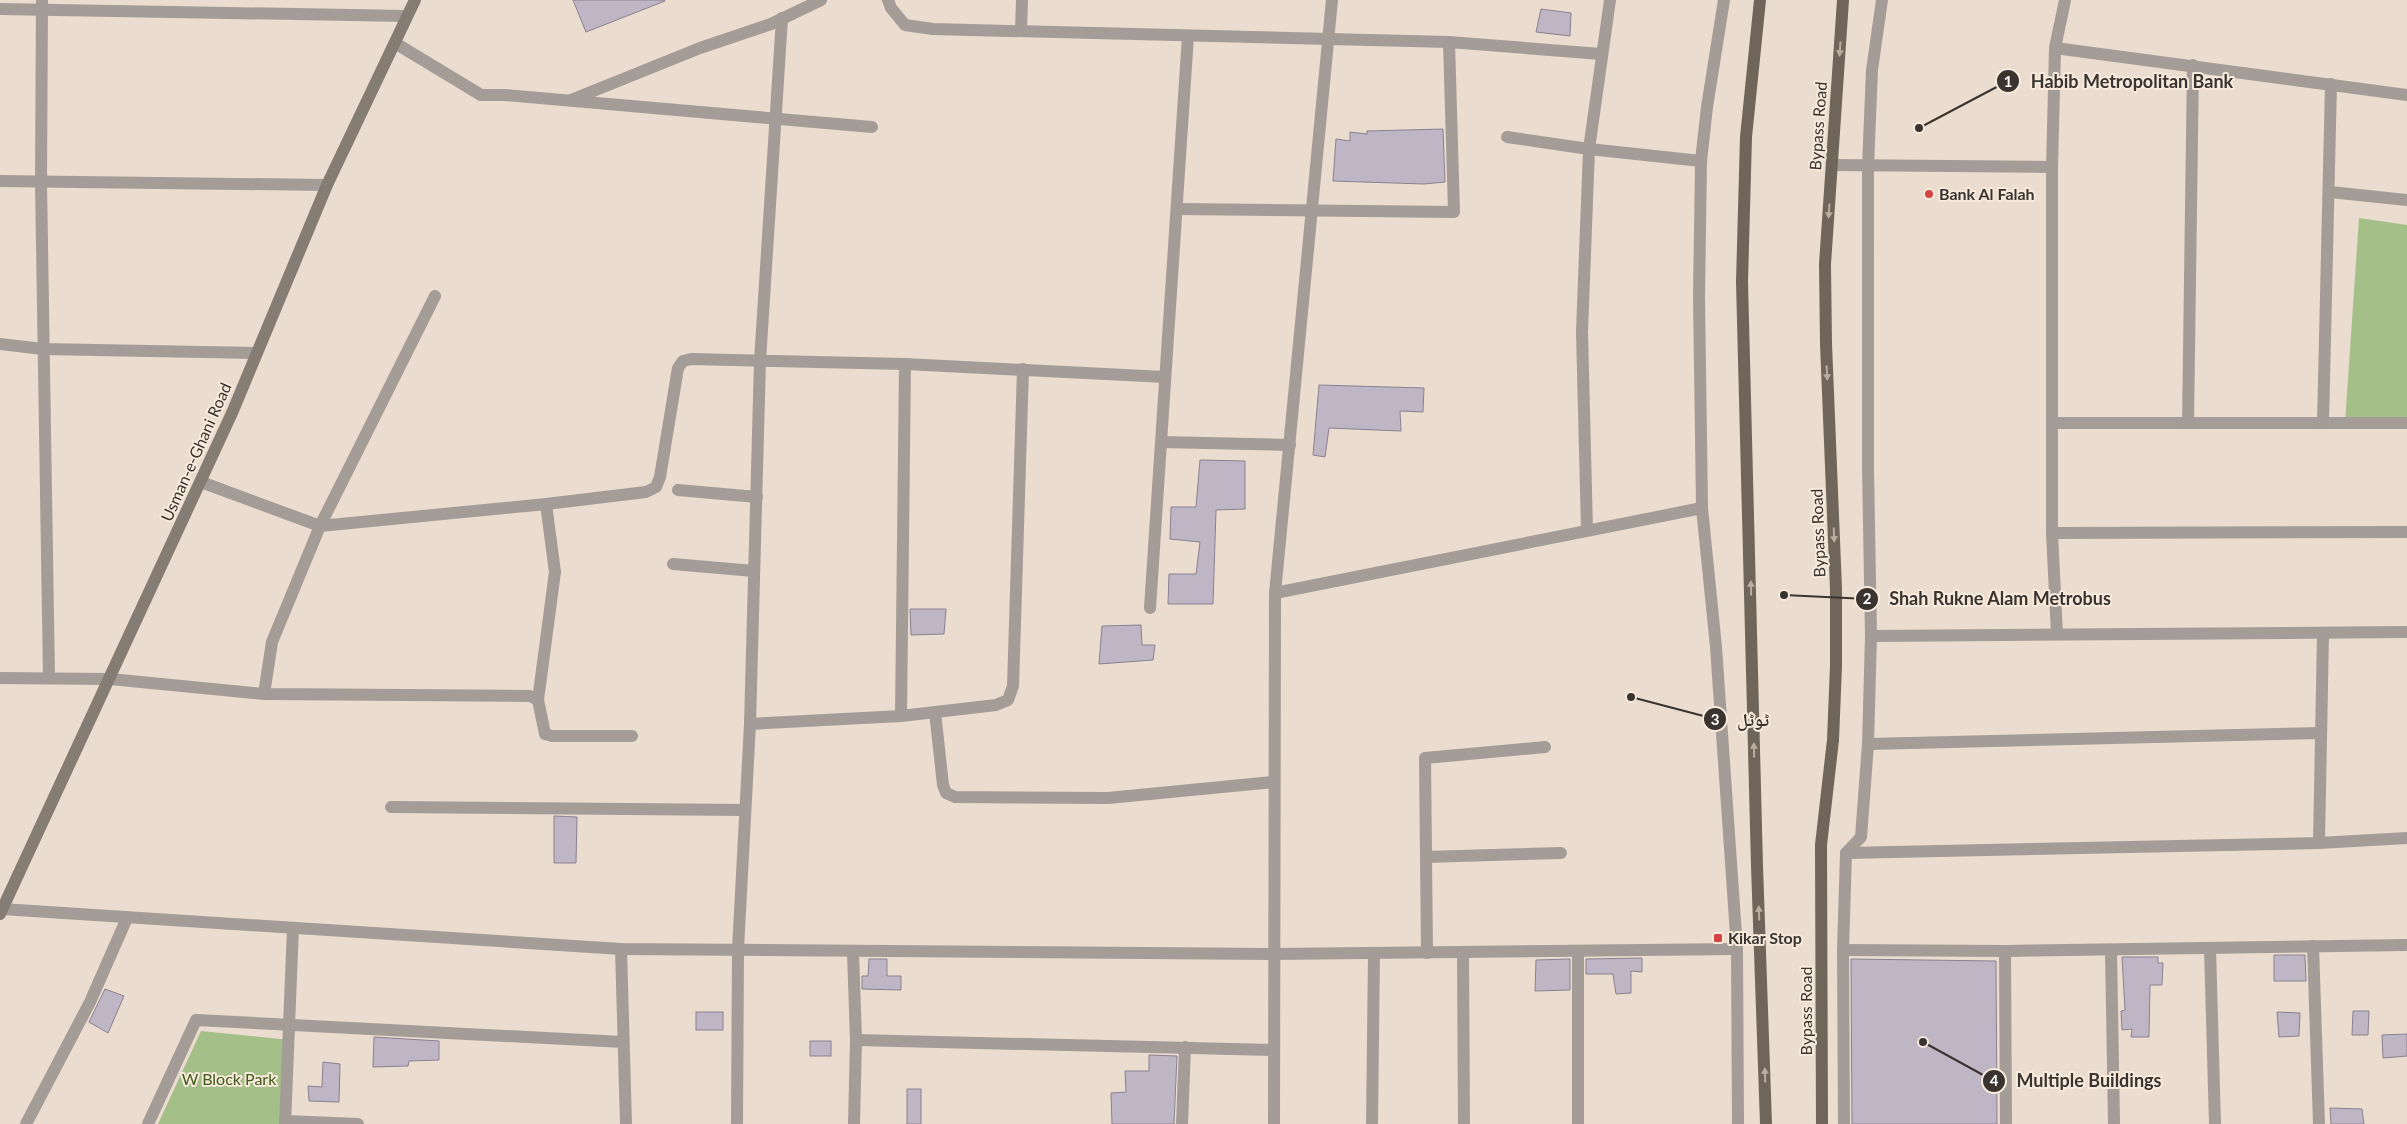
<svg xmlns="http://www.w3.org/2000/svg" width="2407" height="1124" viewBox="0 0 2407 1124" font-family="Lato,'Noto Naskh Arabic',sans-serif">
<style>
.green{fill:#a5bf89}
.building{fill:#bfb6c5;stroke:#8a818f}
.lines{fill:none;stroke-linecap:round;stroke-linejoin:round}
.minor{stroke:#a39c97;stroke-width:12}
.secondary{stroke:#857c74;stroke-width:12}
.primary{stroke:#70655b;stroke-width:12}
.oneway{fill:#baaea1}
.poi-dot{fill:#d34443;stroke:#f7e9db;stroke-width:2}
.labels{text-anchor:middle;stroke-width:4;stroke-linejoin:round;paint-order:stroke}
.street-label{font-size:16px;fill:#39342f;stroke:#f7e9db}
.poi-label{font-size:16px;font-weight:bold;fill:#39342f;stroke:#f7e9db;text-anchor:start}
.park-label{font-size:16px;fill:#415b1a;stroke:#f7e9db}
.leader{fill:none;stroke:#39342f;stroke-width:2}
.callout-dot{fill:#39342f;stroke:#f7e9db;stroke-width:2}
.mark-label{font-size:15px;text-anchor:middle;font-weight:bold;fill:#fff}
.callout-label{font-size:18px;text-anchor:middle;font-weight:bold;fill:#39342f;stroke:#f7e9db;stroke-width:4;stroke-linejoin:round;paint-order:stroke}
</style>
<rect width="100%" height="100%" fill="#eadcce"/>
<g class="green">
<path d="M2359 218 2407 225V423H2345Z"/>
<path d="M201 1031 290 1040V1124H158Z"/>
</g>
<g class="building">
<path d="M573 0H664L665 1 586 32Z"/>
<path d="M1541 9 1571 13 1570 36 1536 32Z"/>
<path d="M1443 129 1445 182 1424 184 1333 181 1336 139 1350 141V132L1367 134V131Z"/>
<path d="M1319 385 1424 388 1423 412 1400 411 1401 431 1329 428 1325 457 1313 455Z"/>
<path d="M1200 460 1245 461V509L1216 510 1213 604H1168L1169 574H1196L1200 542 1170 539 1171 507H1196Z"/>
<path d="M910 609H946L944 634 911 635Z"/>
<path d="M1141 625 1142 645H1155L1153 660 1099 664 1102 626Z"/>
<path d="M554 816 577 817 576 863H554Z"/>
<path d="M2274 955H2305L2306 981H2274Z"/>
<path d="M2122 957H2158V963H2163L2162 985H2150L2149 1037H2131L2132 1029 2122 1030 2121 1011 2125 1010Z"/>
<path d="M1642 958V972L1631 971V993L1616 994 1613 974H1586V959Z"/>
<path d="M869 959H887V976H901V990L862 989V976H868Z"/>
<path d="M1570 959V990L1535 991 1536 960Z"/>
<path d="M1851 959 1996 961 1997 1124H1852Z"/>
<path d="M105 989 124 996 108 1033 89 1022Z"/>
<path d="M2353 1011H2369L2368 1035H2352Z"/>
<rect x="696" y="1012" width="27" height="18"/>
<path d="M2277 1012 2300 1013 2299 1036 2279 1037Z"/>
<path d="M2407 1034V1056L2383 1058 2382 1035Z"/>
<path d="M374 1037 439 1041V1060L409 1061 408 1066 373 1067Z"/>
<rect x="810" y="1041" width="21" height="15"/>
<path d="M1149 1055 1177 1056 1174 1124H1112L1111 1093 1126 1092 1125 1071H1149Z"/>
<path d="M323 1062 340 1064 339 1102 309 1101 308 1086 322 1087Z"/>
<rect x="907" y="1089" width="14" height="35"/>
<path d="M2330 1108 2362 1109 2364 1124H2331Z"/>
</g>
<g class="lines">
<g class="minor">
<path d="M42 0 41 182 49 678"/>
<path d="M888 0 891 8 905 25 933 29 1449 42 1601 54"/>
<path d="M1724 0 1707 107 1701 161 1699 297 1702 508 1716 647 1737 949 1738 1124"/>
<path d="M0 9 407 16"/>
<path d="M1021 31 1022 0"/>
<path d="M395 43 481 95H504L872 127"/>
<path d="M2055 48 2407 95"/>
<path d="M571 100 700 48 771 24 821 0"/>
<path d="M1507 137 1589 149 1701 161"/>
<path d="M1832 165 2052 167"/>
<path d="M0 181 327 185"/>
<path d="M2330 192 2407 200"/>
<path d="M1177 209 1454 212 1449 42"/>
<path d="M0 344 43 349 257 353"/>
<path d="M2052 423H2407"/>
<path d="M2188 423 2193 65"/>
<path d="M2323 423 2331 84"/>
<path d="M1161 442 1290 445"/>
<path d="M201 482 320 526 546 504 646 492 656 487 660 477 678 368 683 361 691 359 905 364 1165 377"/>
<path d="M678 490 757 497"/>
<path d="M1587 530 1582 332 1589 149 1610 0"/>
<path d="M2052 533 2407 532"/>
<path d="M673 564 754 571"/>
<path d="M1275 593 1702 508"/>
<path d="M1150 608 1188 36"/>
<path d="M2057 634 2052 533V167L2055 48 2065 0"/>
<path d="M1871 636 2407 632"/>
<path d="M0 678 110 679 264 694 530 696 538 700 545 734 552 736H632"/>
<path d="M264 694 272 642 320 526 435 296"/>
<path d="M538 700 555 572 546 504"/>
<path d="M935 712 943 785 946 793 955 797 1108 798 1273 782"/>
<path d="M901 716 905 364"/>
<path d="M750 724 901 716 996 705 1008 700 1013 686 1023 369"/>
<path d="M1868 744 2321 733"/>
<path d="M391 807 745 810"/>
<path d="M2319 843 2323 634"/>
<path d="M1846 853 2319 843 2407 838"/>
<path d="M1426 857 1561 853"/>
<path d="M2 909 621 949 1274 954 1737 949"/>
<path d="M2313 946 2319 1124"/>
<path d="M2210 948 2215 1124"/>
<path d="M621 949 626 1124"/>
<path d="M1843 950 2005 951 2407 945"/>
<path d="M2111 950 2114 1124"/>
<path d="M1578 951V1124"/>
<path d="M2005 951 2006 1124"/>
<path d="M853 952 856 1040 854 1124"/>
<path d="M1427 953 1425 758 1545 747"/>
<path d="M1463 953 1464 1124"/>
<path d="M856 1040 1273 1050"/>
<path d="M285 1121 358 1124"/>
<path d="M26 1124 90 1002 127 918"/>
<path d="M148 1124 196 1020 623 1042"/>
<path d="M285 1124 293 928"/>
<path d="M737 1124 738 949 750 724 760 361 782 18"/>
<path d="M1182 1124 1185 1047"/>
<path d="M1274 1124 1275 593 1332 0"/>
<path d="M1372 1124 1374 953"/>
<path d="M1844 1124 1843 950 1846 853 1861 837 1868 744 1871 636 1868 469V166L1872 70 1882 0"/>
</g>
<path class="secondary" d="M0 914 232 413 327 185 415 0"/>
<g class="primary">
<path d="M1760 0 1746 137 1742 282 1757 866 1766 1124"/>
<path d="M1822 1124 1821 845 1833 740 1836 666V589L1826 344 1825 264 1843 0"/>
</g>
</g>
<defs><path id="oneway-solid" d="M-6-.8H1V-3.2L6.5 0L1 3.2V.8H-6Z" transform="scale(1.25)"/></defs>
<g class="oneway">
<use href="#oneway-solid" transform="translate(1840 49) rotate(94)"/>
<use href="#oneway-solid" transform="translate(1829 211) rotate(94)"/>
<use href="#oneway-solid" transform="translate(1827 373) rotate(87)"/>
<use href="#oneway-solid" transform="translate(1834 535) rotate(88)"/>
<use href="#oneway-solid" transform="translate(1751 588) rotate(-91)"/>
<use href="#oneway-solid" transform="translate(1754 750) rotate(-91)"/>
<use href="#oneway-solid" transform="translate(1759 913) rotate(-92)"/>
<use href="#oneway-solid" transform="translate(1765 1075) rotate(-92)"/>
</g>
<g class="poi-dot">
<circle cx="1929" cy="194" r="5"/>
<rect x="1713" y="933" width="10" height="10" rx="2.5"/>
</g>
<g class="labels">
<g class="street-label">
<text transform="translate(1818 126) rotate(-86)" y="6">Bypass Road</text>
<text transform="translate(196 452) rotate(-66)" y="6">Usman-e-Ghani Road</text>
<text transform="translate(1818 533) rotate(-92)" y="6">Bypass Road</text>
<text transform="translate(1806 1011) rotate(-90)" y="6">Bypass Road</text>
</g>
<g class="poi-label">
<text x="1939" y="200">Bank Al Falah</text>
<text x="1728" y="944">Kikar Stop</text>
</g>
<g class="park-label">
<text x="229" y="1085">W Block Park</text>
</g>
</g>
<path class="leader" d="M1919 128L2008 81M1784 595L1867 599M1631 697L1715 719M1923 1042L1994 1081"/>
<g class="callout-dot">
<circle cx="1919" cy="128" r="5"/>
<circle cx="1784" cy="595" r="5"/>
<circle cx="1631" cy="697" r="5"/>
<circle cx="1923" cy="1042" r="5"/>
<circle cx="2008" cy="81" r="12"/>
<circle cx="1867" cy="599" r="12"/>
<circle cx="1715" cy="719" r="12"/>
<circle cx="1994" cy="1081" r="12"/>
</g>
<g class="mark-label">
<text x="2008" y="87">1</text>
<text x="1867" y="604">2</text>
<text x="1715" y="725">3</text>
<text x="1994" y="1086">4</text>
</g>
<g class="callout-label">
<text x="2132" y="88">Habib Metropolitan Bank</text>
<text x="2000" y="605">Shah Rukne Alam Metrobus</text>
<text x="1753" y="726">ٹوٹل</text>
<text x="2089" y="1087">Multiple Buildings</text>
</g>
</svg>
